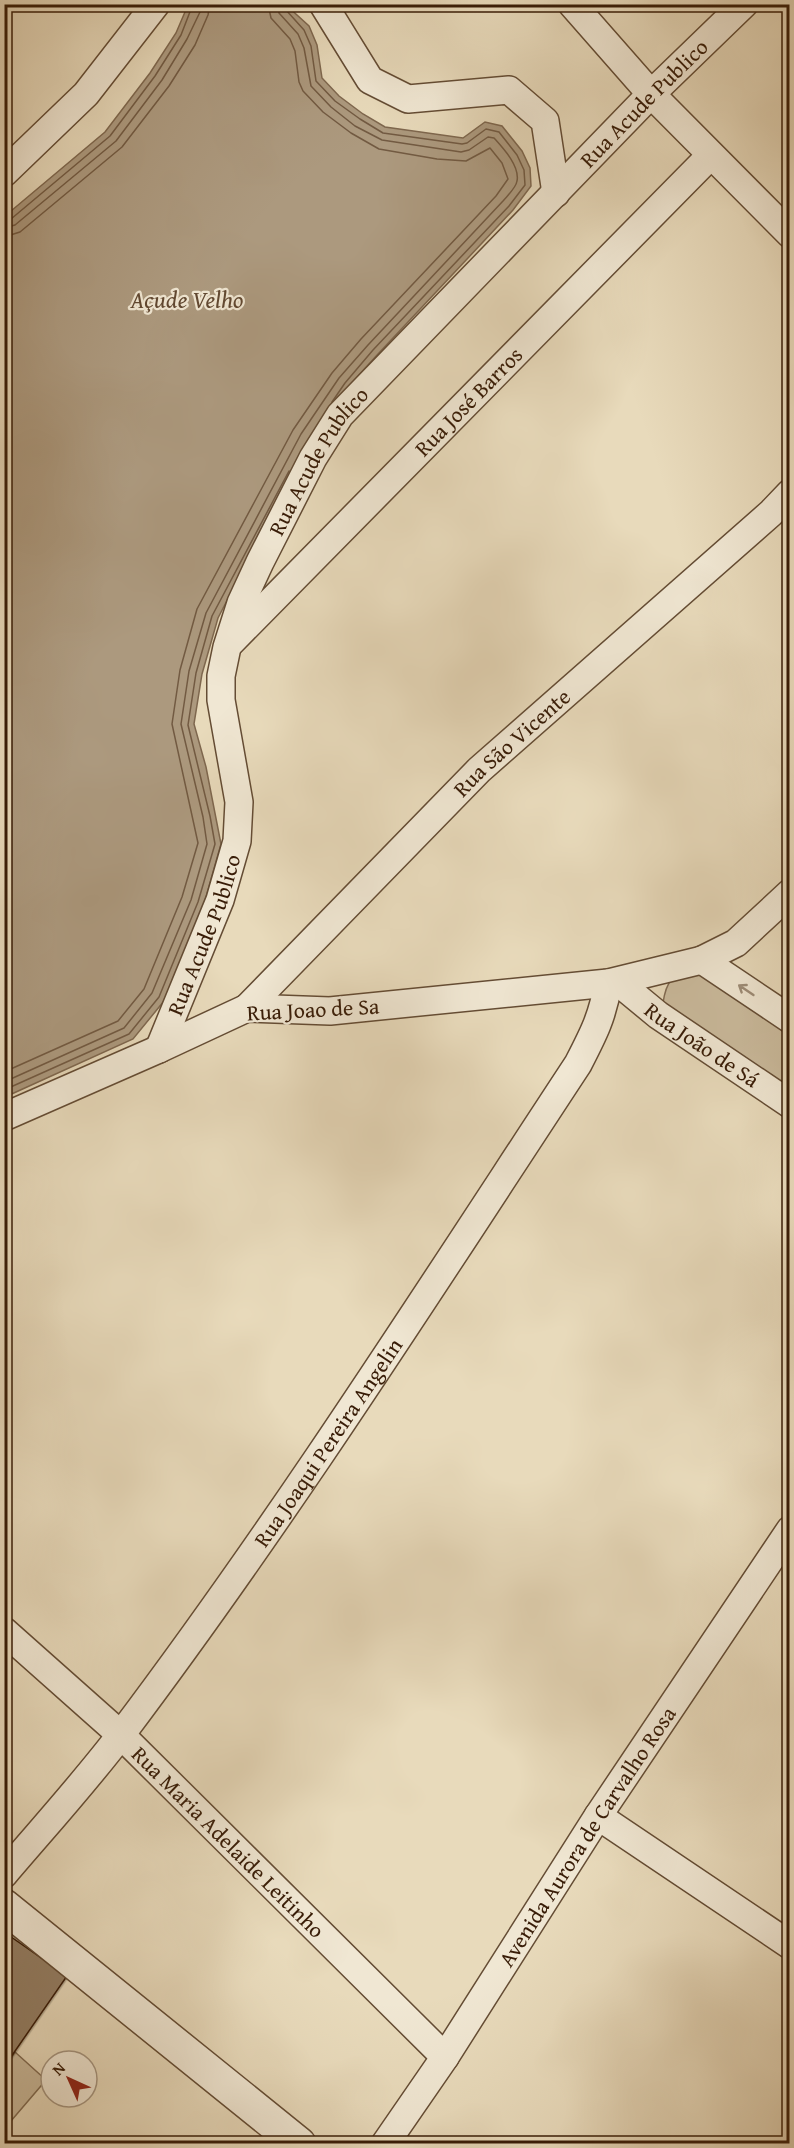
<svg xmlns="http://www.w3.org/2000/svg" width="794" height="2148" viewBox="0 0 794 2148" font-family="'Gentium Book Plus',serif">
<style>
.green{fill:#caba9c;stroke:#816b52;stroke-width:1.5}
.water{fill:#ac997e;stroke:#7e674e;stroke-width:1.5}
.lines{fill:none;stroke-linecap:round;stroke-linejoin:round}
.shore{stroke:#725a42;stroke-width:1.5}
.building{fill:#947f65;stroke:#381c07;stroke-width:1.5;filter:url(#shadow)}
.minor-casing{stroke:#644c34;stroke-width:30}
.tertiary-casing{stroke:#644c34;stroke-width:36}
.minor{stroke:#f0e7d3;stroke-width:27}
.tertiary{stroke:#f0e7d3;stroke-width:33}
.oneway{stroke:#9d8c77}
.labels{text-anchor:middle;stroke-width:4.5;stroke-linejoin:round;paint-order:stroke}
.street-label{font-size:22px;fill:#381c07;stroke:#f0e7d3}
.water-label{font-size:24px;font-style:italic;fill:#614831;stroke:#f0e7d3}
</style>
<defs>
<filter id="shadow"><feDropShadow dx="5.5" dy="-5.5" stdDeviation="0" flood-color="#0004"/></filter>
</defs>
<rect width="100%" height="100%" fill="#e8dabb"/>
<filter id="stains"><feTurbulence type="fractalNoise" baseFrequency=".00333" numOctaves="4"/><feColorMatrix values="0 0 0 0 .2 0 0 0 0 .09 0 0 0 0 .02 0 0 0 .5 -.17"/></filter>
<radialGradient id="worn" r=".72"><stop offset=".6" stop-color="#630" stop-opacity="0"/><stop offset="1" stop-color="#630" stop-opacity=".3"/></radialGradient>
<g class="green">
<path d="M694 970 789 1034V1087L663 1003C666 982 672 973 694 970Z"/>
<path d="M15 2052 46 2080 5 2128V2067Z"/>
</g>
<path class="water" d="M188 5H286L309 26 317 45 322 78 339 96 363 114 385 127 463 138 485 122 502 126 522 151 530 168 531 186 513 210 378 354 349 386 245 566 218 618 202 674 194 724 206 767 221 844 204 904 164 1001 133 1039 5 1097V216L105 132 150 73 176 33Z"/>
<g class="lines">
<g class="shore">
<path d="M284 4 286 10 304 30 311 46 316 81 335 101 360 119 383 133 462 144 467 143 486 129 499 132 517 155 524 170 525 185 509 206 373 350 345 383 332 402"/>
<path d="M4 220 11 219 110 136 155 76 181 35 193 4"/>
<path d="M4 228 15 225 116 141 162 80 187 39 200 12 201 4"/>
<path d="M4 237 20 232 122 147 169 86 195 45 208 15 210 4"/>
<path d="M4 1072 118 1021 144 989 182 897 198 843 172 724 180 670 197 609 293 430 332 373 361 339 496 196 508 179 502 163 490 148 466 161 437 159 379 149 351 133 323 112 303 91 299 82 295 51 290 39 271 18 268 4"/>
<path d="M4 1082 124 1028 152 993 191 900 207 844 203 817 181 724 189 671 206 613 301 434 339 378 368 345 503 201C507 196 516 188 517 181 520 166 503 148 494 138L488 137 469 150 461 152 382 140 355 126 331 107 311 86 304 48 298 34 279 13 277 4"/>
<path d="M4 1090 129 1034 159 997 198 902 215 844 210 816 188 725 196 673 212 616 289 471"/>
</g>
</g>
<path class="building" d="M4 1932 67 1976 4 2067Z"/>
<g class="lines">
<defs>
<g id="minor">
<path d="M323 4 370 80 408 99 509 90 545 121 556 193"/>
<path d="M572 4 651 94 790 234"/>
<path d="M4 173 86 94 156 4"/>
<path id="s1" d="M231 642 710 156"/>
<path d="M702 960 790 1019"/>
<path id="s2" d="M618 982 658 1015 790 1104"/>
<path id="s3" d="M247 1008 479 770 771 513 790 493"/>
<path id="s4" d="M159 1049 220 900 237 841 239 802 221 700V676L227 647 241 603 260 562 313 458 340 415 651 94 744 4"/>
<path d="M4 1117 159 1049 247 1008 330 1011 608 983 702 960 736 943 790 893"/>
<path id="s5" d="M4 1631 121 1735 445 2057"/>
<path d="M598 1816 790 1945"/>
<path id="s6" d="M4 1874C44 1827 86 1781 123 1732 285 1517 430 1289 578 1064 593 1035 603 1016 608 983"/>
<path id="s7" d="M385 2144 445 2057 598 1816 790 1530"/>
</g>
<path id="tertiary" d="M4 1906 299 2144"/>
</defs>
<use href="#minor" class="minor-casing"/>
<use href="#tertiary" class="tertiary-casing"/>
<use href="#minor" class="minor"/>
<use href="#tertiary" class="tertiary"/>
</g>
<defs><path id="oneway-shaft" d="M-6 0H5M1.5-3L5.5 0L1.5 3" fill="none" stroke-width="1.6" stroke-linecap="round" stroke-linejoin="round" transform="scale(1.5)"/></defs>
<use class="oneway" href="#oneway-shaft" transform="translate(746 990) rotate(-146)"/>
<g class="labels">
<g class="street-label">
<text dy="8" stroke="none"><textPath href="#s4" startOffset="1113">Rua Acude Publico</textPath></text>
<text dy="8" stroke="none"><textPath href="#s1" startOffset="338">Rua José Barros</textPath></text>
<text dy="8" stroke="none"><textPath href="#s4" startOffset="627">Rua Acude Publico</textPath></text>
<text dy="8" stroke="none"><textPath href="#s3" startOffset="375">Rua São Vicente</textPath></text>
<text dy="8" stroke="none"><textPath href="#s4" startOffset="123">Rua Acude Publico</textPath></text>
<text transform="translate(313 1009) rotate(-3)" y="8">Rua Joao de Sa</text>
<text dy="8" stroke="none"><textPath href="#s2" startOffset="105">Rua João de Sá</textPath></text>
<text dy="8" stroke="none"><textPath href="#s6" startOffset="540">Rua Joaqui Pereira Angelin</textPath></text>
<text dy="8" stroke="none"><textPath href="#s7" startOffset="368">Avenida Aurora de Carvalho Rosa</textPath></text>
<text dy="8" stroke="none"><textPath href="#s5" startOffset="308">Rua Maria Adelaide Leitinho</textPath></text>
</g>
<g class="water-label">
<text x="187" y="308">Açude Velho</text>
</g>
</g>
<rect width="794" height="2148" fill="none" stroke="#e8dabb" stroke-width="24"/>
<rect x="6" y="6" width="782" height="2136" fill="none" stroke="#381c07" stroke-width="3"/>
<rect x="12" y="12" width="770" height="2124" fill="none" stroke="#381c07" stroke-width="1.5"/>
<g transform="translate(69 2079) rotate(315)"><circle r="28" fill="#f0e7d3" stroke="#a69681" stroke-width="1.5"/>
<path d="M0-4.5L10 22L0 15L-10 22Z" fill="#8f2418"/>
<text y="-9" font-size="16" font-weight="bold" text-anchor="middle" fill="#381c07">N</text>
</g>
<rect width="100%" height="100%" filter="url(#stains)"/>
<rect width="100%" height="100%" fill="url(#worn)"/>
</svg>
